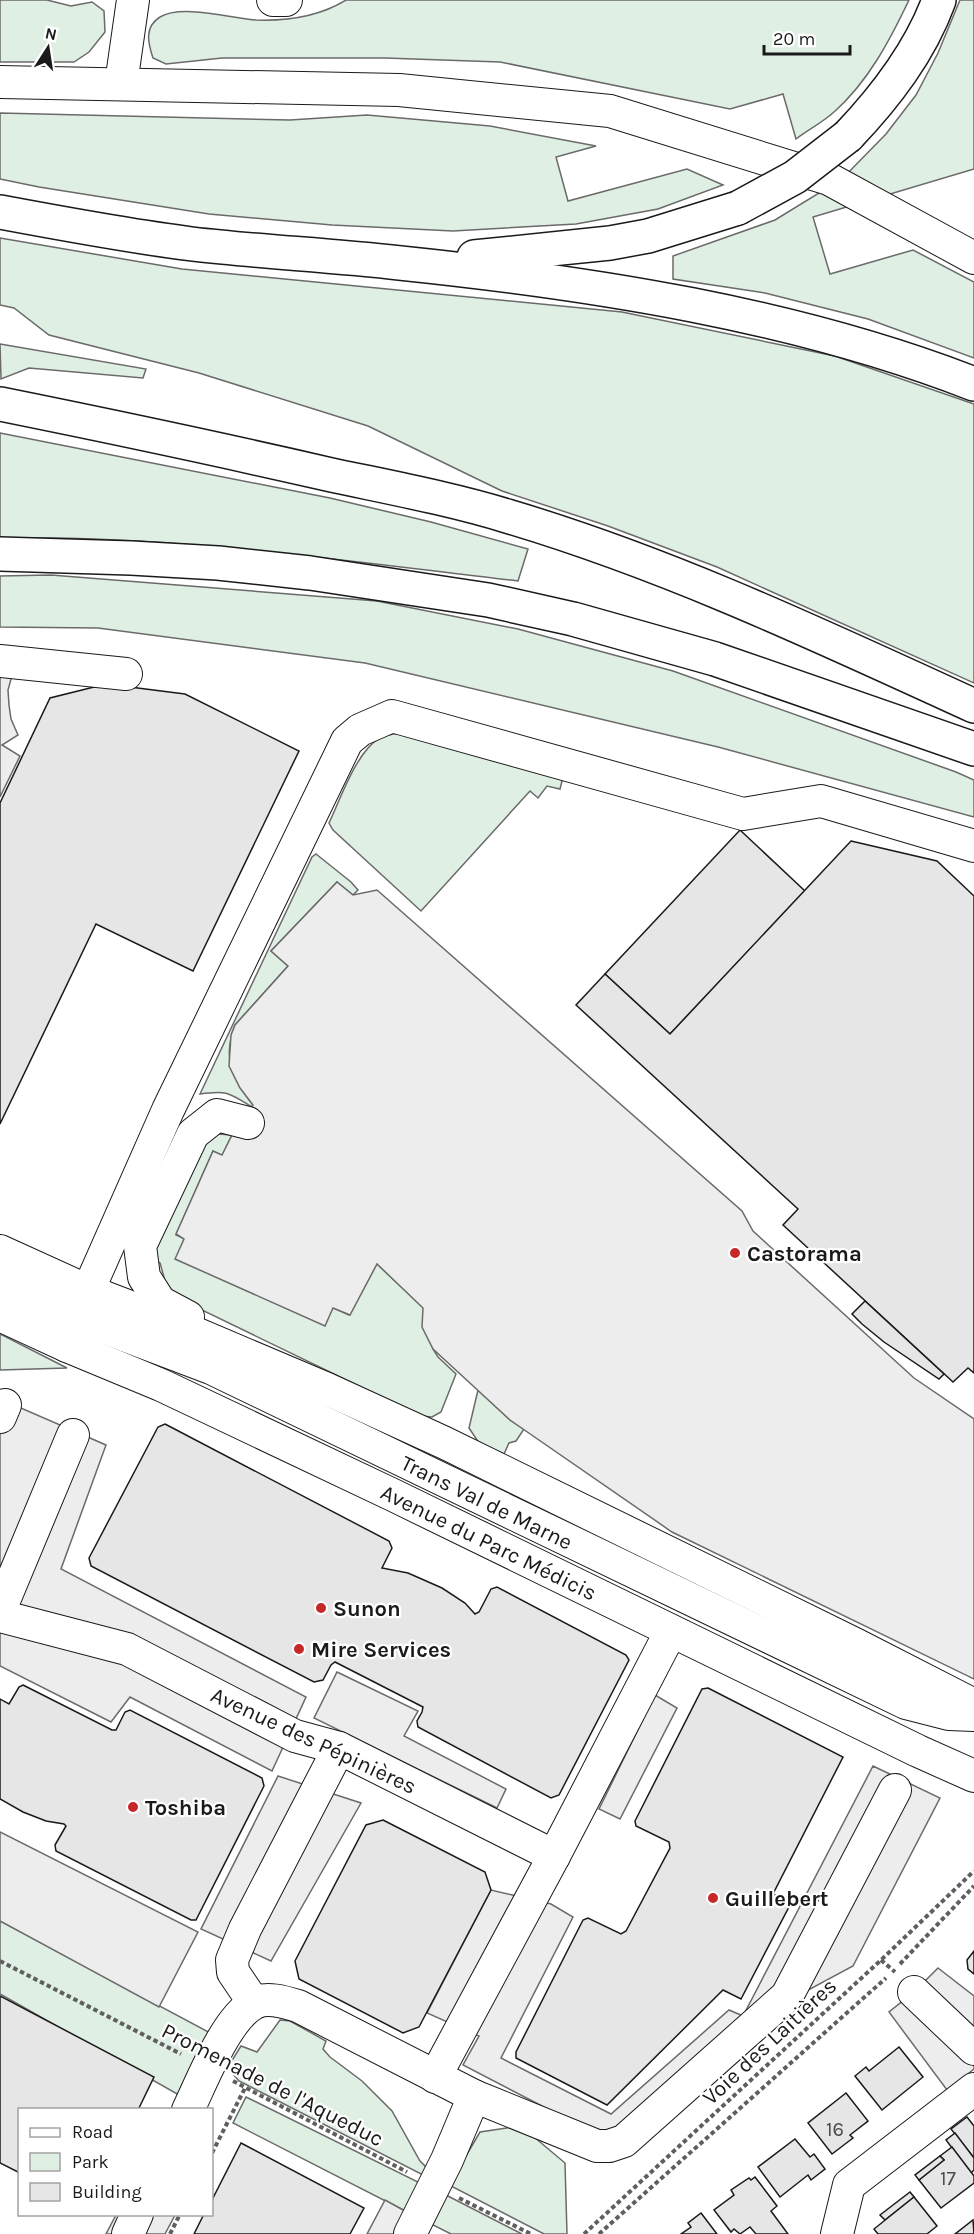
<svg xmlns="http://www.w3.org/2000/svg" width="974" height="2234" viewBox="0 0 974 2234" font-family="Karla,sans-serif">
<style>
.green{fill:#e0efe3;stroke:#6a6a6a;stroke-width:1.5}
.parking{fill:#ededed;stroke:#6a6a6a;stroke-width:1.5}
.building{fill:#e6e6e6;stroke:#1a1a1a;stroke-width:1.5}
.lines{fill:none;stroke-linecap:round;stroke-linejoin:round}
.minor-casing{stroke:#1a1a1a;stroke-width:34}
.highway-casing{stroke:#1a1a1a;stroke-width:36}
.path{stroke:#5f5f5f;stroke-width:4;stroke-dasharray:4.5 3;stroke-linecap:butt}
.minor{stroke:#fff;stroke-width:32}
.highway{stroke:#fff;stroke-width:33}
.highway-bridge-casing{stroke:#1a1a1a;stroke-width:36;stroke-linecap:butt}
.highway-bridge{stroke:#fff;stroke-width:33}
.poi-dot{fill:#c62828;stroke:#fff;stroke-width:2}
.labels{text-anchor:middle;stroke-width:4.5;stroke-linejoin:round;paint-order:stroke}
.number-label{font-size:20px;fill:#4d4d4d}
.poi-label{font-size:22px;font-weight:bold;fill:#1a1a1a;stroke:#fff;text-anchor:start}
.street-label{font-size:22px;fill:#1a1a1a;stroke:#fff}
</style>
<rect width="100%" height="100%" fill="#fff"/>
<g class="green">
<path d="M0 0H47L71 6 92 2 104 11 105 32 89 52 74 62H0Z"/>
<path d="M346 0H909C890 40 868 82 834 112 823 122 808 130 796 139L783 94 730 109 500 62 385 58H222L166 64 153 58C148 43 144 27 160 17 181 4 231 18 256 20 286 21 320 16 346 0Z"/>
<path d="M960 0H974V169L813 217 830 274 913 250 974 282V358L868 319 765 293 673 279V256L775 220 842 179 886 134 916 95 938 53Z"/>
<path d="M0 113 290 120 367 115 490 126 596 146 556 157 568 201 687 169 723 185 658 209 576 224 453 231 332 225 209 214 39 187 0 179Z"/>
<path d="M0 238 182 269 622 312 835 356 974 404V683L717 567 608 526 502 491 368 426 199 373 49 335 14 308 0 305Z"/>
<path d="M0 344 146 369 143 378 29 368 1 379Z"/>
<path d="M0 433 330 498 431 522 528 549 518 581C346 561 173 535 0 538Z"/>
<path d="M51 575 377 601 518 629 673 671 956 772 974 780V817L718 747 365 663 98 628 0 627V576Z"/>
<path d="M403 733 563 777 560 789 547 786 538 798 530 791 421 911 333 830 329 823C340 800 357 750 380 738 387 734 395 734 403 733Z"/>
<path d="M316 854 351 882 358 890 353 895 337 882 271 951 288 966 235 1025C222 1059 232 1078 253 1105L252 1107C229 1093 228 1090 200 1094L312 857Z"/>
<path d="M218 1134 232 1135 222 1156 213 1151 176 1235 349 1315 376 1263 424 1308 433 1349 438 1357 456 1374 441 1412 432 1417 421 1416 177 1298 167 1288 160 1263 152 1258 197 1154 209 1138Z"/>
<path d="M0 1334 67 1368 0 1370Z"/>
<path d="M478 1390 510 1420 524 1429 516 1441 509 1443 504 1454 479 1443 469 1428Z"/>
<path d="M0 1921 214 2035 179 2095 0 1994Z"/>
<path d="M280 2020 290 2021 326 2041 323 2049 330 2057 362 2081 392 2111 420 2161 428 2169 425 2176 239 2081 230 2071 231 2062 241 2046 257 2052Z"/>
<path d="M246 2097 420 2183 405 2211 233 2123Z"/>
<path d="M521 2126 565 2163 567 2234H544L449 2185 480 2132Z"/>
<path d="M444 2194 522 2234H451L429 2223Z"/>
</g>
<g class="parking">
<path d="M0 668 13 672 8 690 9 705 11 719 18 735 2 745 20 756 0 797Z"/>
<path d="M337 882 353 895 377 890 742 1211 753 1231 914 1378 974 1419V1679L672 1532 510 1420 433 1349 422 1327 423 1308 377 1264 350 1315 333 1308 325 1326 175 1259 184 1239 176 1234 213 1151 222 1155 232 1135 253 1105 240 1088 229 1066 231 1035 235 1025 288 966 271 951Z"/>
<path d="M0 1399 106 1445 61 1569 306 1697 272 1771 130 1697 111 1722 0 1666Z"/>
<path d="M337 1672 418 1711 404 1736 506 1789 497 1808 314 1718Z"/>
<path d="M655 1695 677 1708 620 1819 599 1809Z"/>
<path d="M873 1766 940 1798 853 1966 743 2025 612 2134 600 2136 463 2065 479 2036 427 2013 491 1890 551 1904 573 1917 501 2058 611 2114 729 2010 743 2016Z"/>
<path d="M278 1776 361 1803 271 1961 201 1929Z"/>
<path d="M0 1832 198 1932 159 2007 0 1921Z"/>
<path d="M938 1968 974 1996V2069L947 2090 889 2012 914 1992Z"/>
<path d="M385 2200 405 2211 401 2234H367Z"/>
<path d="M116 2215H175L165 2234H106Z"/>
</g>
<g class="building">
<path d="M106 684 185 694 299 751 193 971 96 924 0 1124V803L50 698Z"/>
<path d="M740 830 805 891 670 1034 605 974Z"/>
<path d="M851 841 937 861 974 896V1373L968 1368 953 1382 783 1225 798 1209 576 1005 605 974 670 1034Z"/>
<path d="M865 1301 905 1338 944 1374 939 1379 884 1342 862 1324 852 1314Z"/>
<path d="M165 1424 389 1541 392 1548 382 1568 408 1573 442 1588 465 1603 475 1614 479 1612 491 1589 497 1587 626 1655 629 1660 559 1795 551 1798 418 1727 417 1721 422 1712 423 1707 335 1662 331 1665 323 1680 314 1682 91 1566 89 1558 158 1427Z"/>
<path d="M23 1685 112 1730H116L125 1712 130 1710 262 1778 264 1786 196 1920H191L56 1851 55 1845 66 1826 64 1824 46 1821 23 1812 0 1799V1699L9 1704 19 1687Z"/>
<path d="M708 1688 843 1757 773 1894 791 1903 741 1999 723 1990 607 2105 516 2058V2052L583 1920 588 1918 621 1934 626 1931 670 1848 669 1842 636 1826 635 1821 702 1689Z"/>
<path d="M383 1820 485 1872 491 1890 419 2027 403 2033 299 1979 295 1961 366 1825Z"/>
<path d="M974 1951V1974L968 1969 967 1960Z"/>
<path d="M0 1996 154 2077 138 2110H20V2173L0 2163Z"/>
<path d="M899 2047 923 2077 882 2110 855 2076 866 2067 869 2071Z"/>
<path d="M846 2093 868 2121 850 2135 853 2138 832 2154 808 2123Z"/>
<path d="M967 2117 974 2126V2158L951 2129Z"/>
<path d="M955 2133 974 2158V2170L971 2173 946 2140Z"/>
<path d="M795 2139 810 2157 814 2154 825 2169 811 2180 808 2175 780 2197 758 2167Z"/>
<path d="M241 2143 364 2208 350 2234H194L204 2214H212V2200Z"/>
<path d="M952 2147 974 2176V2183L941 2208 919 2180 944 2160 940 2156Z"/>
<path d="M940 2156 944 2160 919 2180 915 2175Z"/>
<path d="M755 2177 777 2206 771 2211 788 2234H756L750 2227 740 2234 734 2229 731 2232 714 2210 734 2195 731 2190 749 2178 751 2180Z"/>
<path d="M910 2192 914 2197 885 2220 880 2215Z"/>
<path d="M914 2197 937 2226 927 2234H878L874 2229Z"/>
<path d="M701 2213 717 2234H681L691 2227 688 2223Z"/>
<path d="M973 2220 974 2234H955Z"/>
</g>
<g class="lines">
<defs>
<g id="minor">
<path d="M273 0H286"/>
<path d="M0 82 399 90 610 111 829 179 974 258"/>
<path d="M121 84 133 0"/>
<path d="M0 661 126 674"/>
<path d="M0 1251 88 1291 169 1322 327 1389 445 1443 855 1644 974 1705"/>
<path d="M0 1283 79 1318 211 1368 906 1703 949 1714 974 1715"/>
<path d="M0 1315 67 1346 161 1385 393 1495 918 1751 974 1776"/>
<path d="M188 1317 160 1302 144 1277 140 1246 193 1134 217 1115 248 1123"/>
<path d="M67 1346 88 1291 168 1110 347 741 360 730 392 716 743 814 821 801 974 846"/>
<path d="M0 1417 5 1405"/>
<path d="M0 1610 73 1435"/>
<path d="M0 1616 127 1649 295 1736 339 1748 554 1856"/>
<path d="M914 1992 974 2049"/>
<path d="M254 2003 233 1972 232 1960 245 1929 339 1748"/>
<path d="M435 2077 554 1856 671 1631"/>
<path d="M474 2096 597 2146H609L624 2141 787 1996 895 1790"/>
<path d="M188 2110C202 2081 226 2019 253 2004 265 1996 285 2002 298 2006L474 2096 447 2160 410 2234"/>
<path d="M128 2234 137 2214"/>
<path d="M837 2234 849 2185 974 2089"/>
</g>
<g id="highway">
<path d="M848 136C886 96 920 52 939 0"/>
<path d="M0 212C64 224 128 236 192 244 261 252 331 255 400 263 592 283 794 314 974 384"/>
<path d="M474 257 610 243 648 236 738 208"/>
<path d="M0 404C109 426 218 449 327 474 387 487 448 498 507 516 669 564 821 636 974 706"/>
<path d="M0 554 131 558 218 563 310 573 488 600 573 619 715 659 974 749"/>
</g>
</defs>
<use href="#minor" class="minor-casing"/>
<use href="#highway" class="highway-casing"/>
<g class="path">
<path d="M881 1960 895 1972"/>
<path d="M0 1961 181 2054"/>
<path d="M900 1964 974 1886"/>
<path d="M233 2081 407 2172"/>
<path d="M212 2153 245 2088"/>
<path d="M459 2198 531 2234"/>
<path d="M170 2234 180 2214"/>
<path d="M584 2234 881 1960 974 1871"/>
<path d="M599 2234 886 1978"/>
</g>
<use href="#minor" class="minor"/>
<use href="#highway" class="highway"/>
<defs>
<path id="highway-bridge" d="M738 208 795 177 848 136"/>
</defs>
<use href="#highway-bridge" class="highway-bridge-casing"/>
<use href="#highway-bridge" class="highway-bridge"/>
</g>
<g class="poi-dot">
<circle cx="735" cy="1253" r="6"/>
<circle cx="321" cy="1608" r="6"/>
<circle cx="299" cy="1649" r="6"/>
<circle cx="133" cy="1807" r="6"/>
<circle cx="713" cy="1898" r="6"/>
</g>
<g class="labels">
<g class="number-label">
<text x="835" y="2136">16</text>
<text x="948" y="2185">17</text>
</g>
<g class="poi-label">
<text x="747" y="1261">Castorama</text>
<text x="333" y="1616">Sunon</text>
<text x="311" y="1657">Mire Services</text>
<text x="145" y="1815">Toshiba</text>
<text x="725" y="1906">Guillebert</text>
</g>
<g class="street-label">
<text transform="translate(487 1502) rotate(26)" y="8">Trans Val de Marne</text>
<text transform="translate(489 1542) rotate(26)" y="8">Avenue du Parc Médicis</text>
<text transform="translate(314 1740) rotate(25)" y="8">Avenue des Pépinières</text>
<text transform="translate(769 2041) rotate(-43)" y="8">Voie des Laitières</text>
<text transform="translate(273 2084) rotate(27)" y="8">Promenade de l'Aqueduc</text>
</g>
</g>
<rect x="18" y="2108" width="195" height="108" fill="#ffffff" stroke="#a3a3a3" stroke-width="1.5"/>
<rect x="30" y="2128" width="30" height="9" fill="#ffffff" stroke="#a3a3a3" stroke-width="1.5"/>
<text x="72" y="2138" font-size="18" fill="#1a1a1a">Road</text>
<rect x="30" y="2153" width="30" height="18" fill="#e0efe3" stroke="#a3a3a3" stroke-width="1.5"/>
<text x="72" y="2168" font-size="18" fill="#1a1a1a">Park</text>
<rect x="30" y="2183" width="30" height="18" fill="#e6e6e6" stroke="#a3a3a3" stroke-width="1.5"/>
<text x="72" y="2198" font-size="18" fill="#1a1a1a">Building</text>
<g transform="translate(48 48) rotate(12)" stroke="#ffffff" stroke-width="4.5" paint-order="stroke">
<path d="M0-4.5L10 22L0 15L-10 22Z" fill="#1a1a1a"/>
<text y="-9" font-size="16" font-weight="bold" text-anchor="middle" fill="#1a1a1a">N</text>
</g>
<path d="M764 45v9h86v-9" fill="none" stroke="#1a1a1a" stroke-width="3"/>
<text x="773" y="45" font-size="18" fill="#1a1a1a" stroke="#ffffff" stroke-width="4.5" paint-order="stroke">20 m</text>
</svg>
